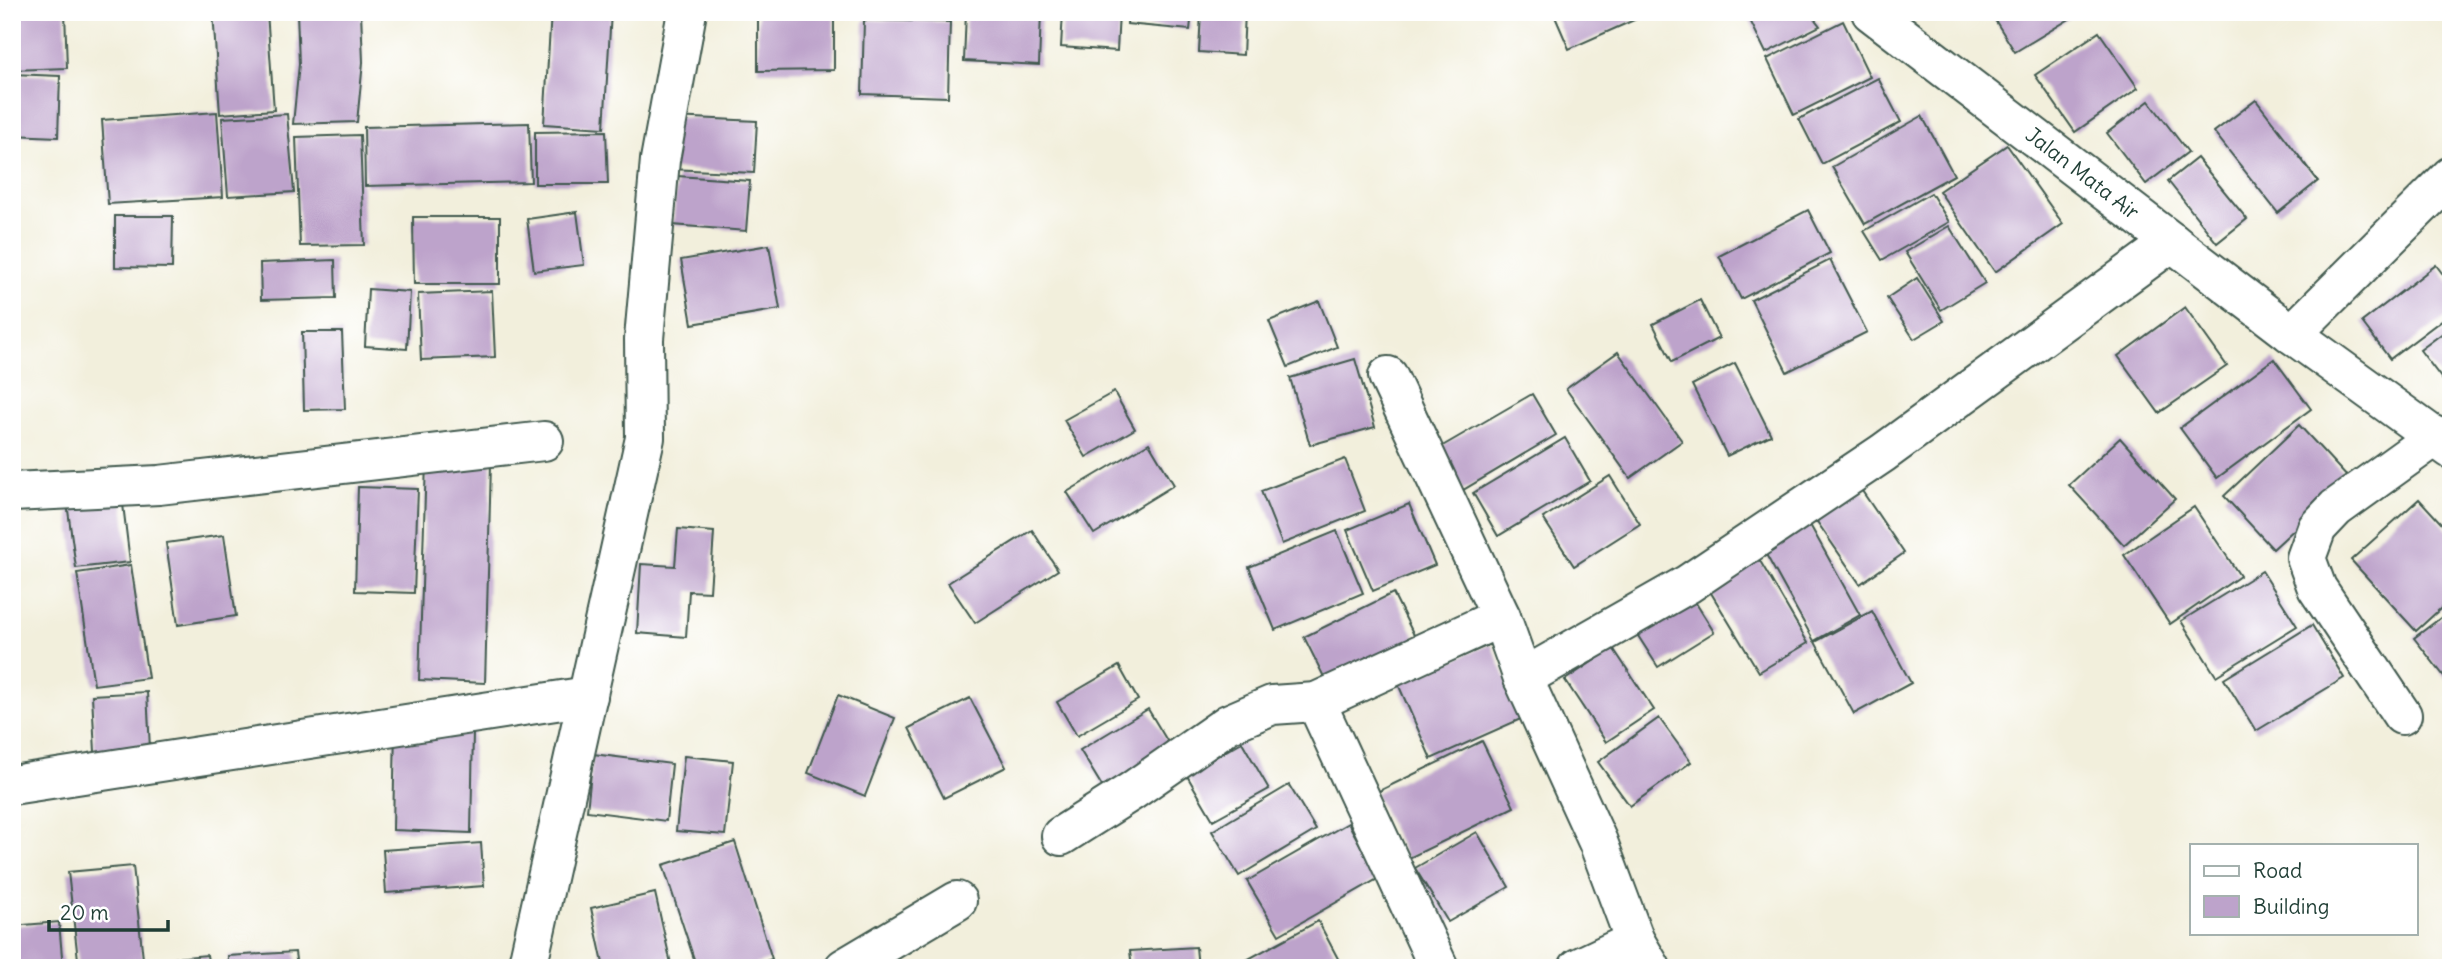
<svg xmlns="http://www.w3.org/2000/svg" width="2463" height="980" viewBox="0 0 2463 980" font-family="Delius,sans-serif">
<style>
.building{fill:#bda3cb}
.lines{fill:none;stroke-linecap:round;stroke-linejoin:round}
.minor-casing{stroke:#3f584d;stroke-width:42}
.tertiary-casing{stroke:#3f584d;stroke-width:42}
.minor{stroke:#fff;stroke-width:38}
.tertiary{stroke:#fff;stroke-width:38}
.labels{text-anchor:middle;stroke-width:5;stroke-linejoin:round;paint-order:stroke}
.street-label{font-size:21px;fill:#1f3d34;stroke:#fff}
</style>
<rect width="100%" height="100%" fill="#fff"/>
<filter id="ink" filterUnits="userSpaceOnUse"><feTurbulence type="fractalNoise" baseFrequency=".0143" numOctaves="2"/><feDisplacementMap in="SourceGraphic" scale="14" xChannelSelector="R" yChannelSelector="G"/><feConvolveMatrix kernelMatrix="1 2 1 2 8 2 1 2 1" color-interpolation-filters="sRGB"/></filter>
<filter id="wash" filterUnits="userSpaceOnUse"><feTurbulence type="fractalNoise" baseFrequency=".00686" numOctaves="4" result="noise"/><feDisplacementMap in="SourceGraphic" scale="28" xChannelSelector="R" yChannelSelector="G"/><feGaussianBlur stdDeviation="1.57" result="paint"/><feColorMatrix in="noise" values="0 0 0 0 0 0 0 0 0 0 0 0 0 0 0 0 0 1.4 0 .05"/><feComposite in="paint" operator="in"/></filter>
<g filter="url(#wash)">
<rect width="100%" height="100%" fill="#f2efdc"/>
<g id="blocks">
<g class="building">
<path d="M12 12H65L67 68 12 70Z"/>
<path d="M213 12H267L274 110 220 114Z"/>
<path d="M297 12H361L363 62 357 122 293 124 299 64Z"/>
<path d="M551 12H611L604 128 544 124Z"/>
<path d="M758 12H834V70L758 71Z"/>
<path d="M966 12H1041L1039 65 964 61Z"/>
<path d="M1063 12H1119L1117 51 1061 47Z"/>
<path d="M1128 12H1192L1190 30 1127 24Z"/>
<path d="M1201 12H1245L1243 55 1199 52Z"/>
<path d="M1553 12H1652L1569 49Z"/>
<path d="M1746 12H1809L1820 26 1766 53Z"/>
<path d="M1990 12H2081L2015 52Z"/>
<path d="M864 20 950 22 948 97 862 94Z"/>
<path d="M1843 21 1870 77 1794 115 1767 59Z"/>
<path d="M2099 32 2138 88 2075 132 2035 75Z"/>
<path d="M12 74 60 76 58 137 12 135Z"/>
<path d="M1878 78 1901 122 1822 164 1799 119Z"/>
<path d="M2256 100 2318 181 2278 213 2214 132Z"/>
<path d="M2149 101 2188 152 2146 184 2107 133Z"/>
<path d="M217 112 223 197 108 204 102 120Z"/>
<path d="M287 114 294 192 228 196 222 118Z"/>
<path d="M1922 116 1954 175 1865 224 1832 167Z"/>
<path d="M673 117 757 121 754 173 671 169Z"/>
<path d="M529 123 531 182 365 186 364 127Z"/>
<path d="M606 131 608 184H535V132Z"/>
<path d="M360 135 364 245 300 246 296 137Z"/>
<path d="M2007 145 2063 224 1995 272 1939 191Z"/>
<path d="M2197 158 2247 219 2217 243 2168 181Z"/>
<path d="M677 176 750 181 746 231 673 225Z"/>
<path d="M1931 193 1949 222 1882 260 1864 231Z"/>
<path d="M1808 210 1830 253 1741 299 1719 256Z"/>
<path d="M577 212 584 265 534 271 527 219Z"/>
<path d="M115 216H173L172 268 115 267Z"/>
<path d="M413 217H500V284H414Z"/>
<path d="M1949 226 1985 283 1941 310 1905 252Z"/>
<path d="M769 245 780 309 692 324 681 260Z"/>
<path d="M335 260 336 298 261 300 260 263Z"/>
<path d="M1830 260 1867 332 1787 372 1751 300Z"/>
<path d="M2436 265 2451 285V313L2390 359 2362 322Z"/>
<path d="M1917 278 1944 321 1914 339 1887 298Z"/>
<path d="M368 289 410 292 407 349 365 346Z"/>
<path d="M492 291 495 357 421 360 418 294Z"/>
<path d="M1700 300 1719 338 1672 362 1653 324Z"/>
<path d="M1319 301 1337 347 1288 367 1269 321Z"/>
<path d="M2185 307 2227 366 2159 413 2118 356Z"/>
<path d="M2451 327V391L2420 350Z"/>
<path d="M302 332H342L345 409 304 410Z"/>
<path d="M1618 352 1682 441 1630 478 1566 389Z"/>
<path d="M1355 359 1375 427 1310 445 1290 378Z"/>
<path d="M2274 359 2311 409 2217 478 2180 428Z"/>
<path d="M1735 363 1771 435 1727 456 1692 385Z"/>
<path d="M1114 392 1135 429 1086 457 1064 420Z"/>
<path d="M1532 394 1556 435 1463 490 1439 448Z"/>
<path d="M2299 425 2349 479 2273 549 2224 496Z"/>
<path d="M1565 438 1590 481 1498 536 1473 493Z"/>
<path d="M2120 438 2175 499 2124 545 2069 485Z"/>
<path d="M1149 443 1174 485 1094 534 1067 492Z"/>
<path d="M1345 459 1365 511 1282 544 1261 491Z"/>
<path d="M426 462 491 464 485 683 419 680Z"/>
<path d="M1610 476 1640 524 1574 566 1543 518Z"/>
<path d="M1854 479 1904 553 1860 584 1809 510Z"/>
<path d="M358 487 418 489 414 593 355 591Z"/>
<path d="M122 496 130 562 76 568 67 503Z"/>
<path d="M2419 499 2451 534V599L2416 631 2351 560Z"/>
<path d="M1409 504 1435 565 1373 591 1347 530Z"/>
<path d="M2194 507 2240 576 2170 624 2124 555Z"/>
<path d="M1804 514 1860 615 1814 641 1758 540Z"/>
<path d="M678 529 714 532 710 592 689 591 686 637 637 633 641 564 675 566Z"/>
<path d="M1032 530 1058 570 975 623 948 583Z"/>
<path d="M1337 531 1363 593 1275 630 1249 567Z"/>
<path d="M224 535 236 616 178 625 166 543Z"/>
<path d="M1753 549 1808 643 1759 672 1702 578Z"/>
<path d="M131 565 148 678 94 685 77 573Z"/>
<path d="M2262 571 2297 626 2216 676 2181 621Z"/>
<path d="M1689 592 1714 632 1658 667 1633 628Z"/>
<path d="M1393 593 1419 645 1330 689 1304 637Z"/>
<path d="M2451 610V685L2414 638Z"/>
<path d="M1872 611 1911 683 1854 714 1815 642Z"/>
<path d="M2312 625 2344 678 2256 731 2224 679Z"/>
<path d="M1491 644 1523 718 1431 759 1398 684Z"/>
<path d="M1613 648 1654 710 1606 742 1565 680Z"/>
<path d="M1119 666 1138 700 1077 736 1057 702Z"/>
<path d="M147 692 150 749 95 752 92 695Z"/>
<path d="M838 695 895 718 865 796 808 773Z"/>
<path d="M970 698 1006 767 944 798 909 728Z"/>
<path d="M1148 709 1172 749 1105 791 1080 750Z"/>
<path d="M1659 718 1691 762 1630 806 1598 762Z"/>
<path d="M395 728 473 731 471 833 393 830Z"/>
<path d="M1482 741 1514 807 1407 859 1375 793Z"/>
<path d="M1242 742 1269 789 1213 820 1186 774Z"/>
<path d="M593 754 672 764 666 821 587 811Z"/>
<path d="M684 756 733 761 725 835 676 831Z"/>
<path d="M1289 785 1316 830 1239 876 1212 831Z"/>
<path d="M1348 823 1379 878 1279 935 1247 881Z"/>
<path d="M1477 832 1509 887 1448 922 1415 868Z"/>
<path d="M735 842 772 959 745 968H697L663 865Z"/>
<path d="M481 843 484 886 386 893 383 850Z"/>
<path d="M133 866 144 968H79L68 872Z"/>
<path d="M655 893 672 968H604L591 908Z"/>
<path d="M1318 921 1343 968H1232Z"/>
<path d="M59 922 63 968H12V926Z"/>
<path d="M1196 947 1198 968H1132L1130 951Z"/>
<path d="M295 952 297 968H228V956Z"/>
<path d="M207 955 209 968H153L152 960Z"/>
</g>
</g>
</g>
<g filter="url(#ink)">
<use href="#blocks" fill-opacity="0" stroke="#3f584d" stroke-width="2"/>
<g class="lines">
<defs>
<g id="minor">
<path d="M2292 334 2451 176"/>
<path d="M1388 376 1501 617 1523 678 1598 842 1635 941 1651 968"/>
<path d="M12 492 159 485 544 441"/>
<path d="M1523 678 1688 584 1883 453 2172 242"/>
<path d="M1316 702 1439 968"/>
<path d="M2402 715 2317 588 2306 558 2317 528 2336 508 2436 436"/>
<path d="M12 785 588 696"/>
<path d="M1061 836 1132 791 1228 724 1272 705 1316 702 1501 617"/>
<path d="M527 968 645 438 644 339 660 160 687 12"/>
<path d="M844 968 957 901"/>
<path d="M1578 968 1635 941"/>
</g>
<g id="tertiary">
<path id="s1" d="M1871 12 2292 334 2451 449"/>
</g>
</defs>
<use href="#minor" class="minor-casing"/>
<use href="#tertiary" class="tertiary-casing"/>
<use href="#minor" class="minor"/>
<use href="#tertiary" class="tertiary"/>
</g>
</g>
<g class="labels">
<g class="street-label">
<text dy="7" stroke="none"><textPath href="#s1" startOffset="266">Jalan Mata Air</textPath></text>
</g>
</g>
<rect width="2463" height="980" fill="none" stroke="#fff" stroke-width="42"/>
<rect x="2190" y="844" width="228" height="91" fill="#ffffff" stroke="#a5b1ae" stroke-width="2"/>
<rect x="2204" y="866" width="35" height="10" fill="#ffffff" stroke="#a5b1ae" stroke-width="2"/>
<text x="2253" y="878" font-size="21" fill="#1f3d34">Road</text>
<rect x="2204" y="896" width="35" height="21" fill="#bda3cb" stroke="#a5b1ae" stroke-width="2"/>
<text x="2253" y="914" font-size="21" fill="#1f3d34">Building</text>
<path d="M49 920v10h119v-10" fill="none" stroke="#1f3d34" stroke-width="3.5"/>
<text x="60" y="920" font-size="21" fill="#1f3d34" stroke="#ffffff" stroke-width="5" paint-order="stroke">20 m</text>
</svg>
